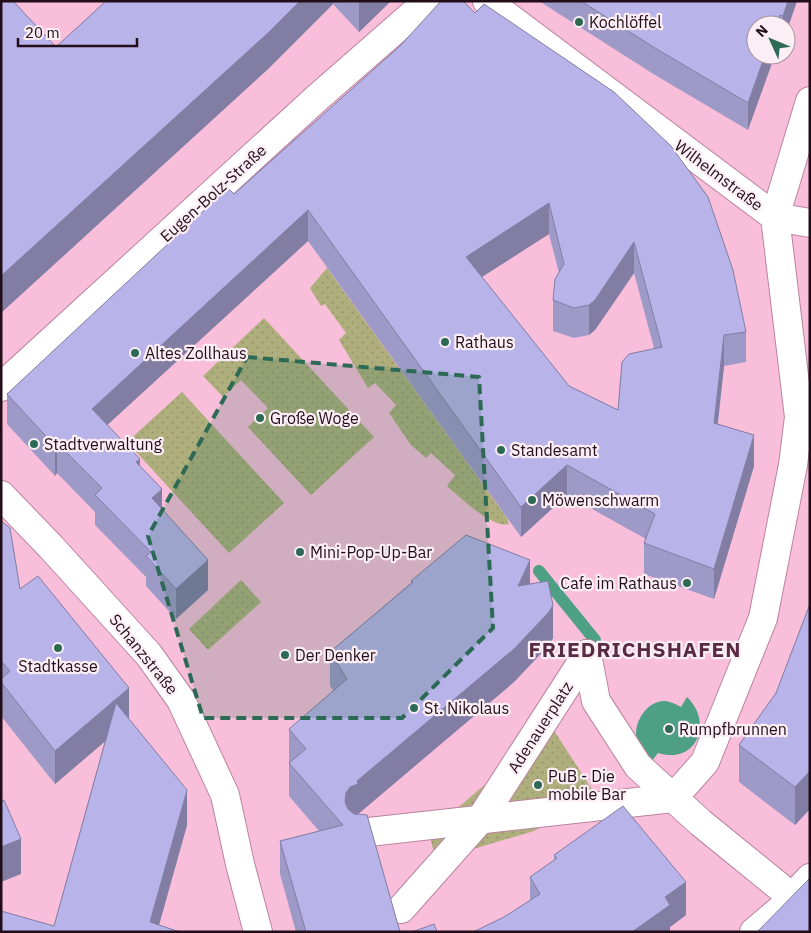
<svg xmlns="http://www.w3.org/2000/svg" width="811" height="933" viewBox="0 0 811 933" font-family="'IBM Plex Sans',sans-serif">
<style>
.green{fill:url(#green-dots)}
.water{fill:#4ea084}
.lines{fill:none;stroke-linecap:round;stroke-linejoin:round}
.stream{stroke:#4ea084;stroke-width:12}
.street-casing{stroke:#bb839e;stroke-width:30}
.street{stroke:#fff;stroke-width:28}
.wall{fill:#9e9ac8;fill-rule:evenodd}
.shaded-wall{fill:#817da3}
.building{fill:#b8b3e9;stroke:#817da3;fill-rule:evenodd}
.marked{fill:#2c6a55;fill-opacity:0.2;stroke:#2c6a55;stroke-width:4;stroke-dasharray:10 6;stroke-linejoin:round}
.poi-dot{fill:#2c6a55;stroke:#fbeef4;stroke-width:2}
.labels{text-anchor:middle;stroke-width:4.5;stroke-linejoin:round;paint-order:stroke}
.poi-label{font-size:16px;fill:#220e18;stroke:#fbeef4;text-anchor:start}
.street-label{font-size:16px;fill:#220e18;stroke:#fbeef4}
.district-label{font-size:21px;font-weight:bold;letter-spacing:1px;fill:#592a43;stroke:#fbeef4}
</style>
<defs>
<pattern id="green-dots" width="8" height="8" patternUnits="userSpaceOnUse" patternTransform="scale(1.25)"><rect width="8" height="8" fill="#aeaf7c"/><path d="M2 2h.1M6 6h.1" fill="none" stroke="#95956a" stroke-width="1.8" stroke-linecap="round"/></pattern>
</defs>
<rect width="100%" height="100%" fill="#f9beda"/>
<g class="green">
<path d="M327 268 507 518 509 524C492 529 460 497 447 486L455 475 431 453 426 458 411 445 389 413 396 405 375 383 368 388 339 340 346 333 325 304 321 306 310 288Z"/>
<path d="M264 318 374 437 311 495 248 427 268 408 241 380 223 397 203 376Z"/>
<path d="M182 392 284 503 229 553 127 442Z"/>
<path d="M241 580 261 602 208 650 189 629Z"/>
<path d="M553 729 595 794 534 831 436 860 429 833 482 787Z"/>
</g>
<path class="water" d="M687 697C714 723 696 765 658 753L651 762C645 754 636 744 636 734 636 718 649 700 666 701 671 702 676 704 681 707Z"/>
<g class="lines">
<path class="stream" d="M539 571 595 640"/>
<defs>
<g id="street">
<path d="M810 101 775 217 810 223"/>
<path d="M1 387 317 98 428 1"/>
<path d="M1 495 51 547 149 655 181 700 225 795 240 864 258 932"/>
<path d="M587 654 596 701 638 766 701 823 792 897"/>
<path d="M360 833 673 798 705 762 763 618 793 465 799 417 775 217 487 1"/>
<path d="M401 909 480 820 587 654"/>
<path d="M754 932 780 910 810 878"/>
</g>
</defs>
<use href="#street" class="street-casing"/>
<use href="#street" class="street"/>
</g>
<g class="wall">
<path d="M1 1 56 47 106 1H391L359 32 333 4 268 69 2 312 1 336Z"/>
<path d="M539 1H797L786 33V25H756L748 130 655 75Z"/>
<path d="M400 46 746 332V362L724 366 718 424 754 466 714 599 644 574V543L646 539 567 495 521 537 308 241 107 425 140 466 162 509 208 590 176 619 146 586V577L95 525V512L57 473 55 476 7 424V394L234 194ZM549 234 559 273 553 300V331L574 338 589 335 595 330 634 273 654 348 618 410 569 386 482 277Z"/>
<path d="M1 521 20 589 129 719 187 825 159 925 54 926 105 741 55 784 1 716Z"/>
<path d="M411 581 530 584 553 638 549 645 514 682 358 814 400 932H296L280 874V841L319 831 289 796V729L334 691 330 686V652L411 583Z"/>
<path d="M810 604V809L795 825 739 782V745L776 693Z"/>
<path d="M554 855 686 915 670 927V932L504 917 530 900V877L554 860Z"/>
</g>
<g class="shaded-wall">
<path d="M300 1H333V4L268 69 2 312 1 336V276Z"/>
<path d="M359 1H391L359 32Z"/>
<path d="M788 1H797L786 33V25H783V16Z"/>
<path d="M780 15V25H776Z"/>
<path d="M765 55H775L748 130V103Z"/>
<path d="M549 203V234L466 287V257Z"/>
<path d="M308 210V241L92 439V409Z"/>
<path d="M634 242V273L595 330 589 335V305Z"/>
<path d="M724 335V366L714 453V423Z"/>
<path d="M754 435V466L714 599V569Z"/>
<path d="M57 443V473L55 476V446Z"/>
<path d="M140 459V489L136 462Z"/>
<path d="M567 465V495L521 537V507Z"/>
<path d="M162 489V519L152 498Z"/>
<path d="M208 560V590L176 619V589Z"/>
<path d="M530 560V594L518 586Z"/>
<path d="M553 605V638L549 645 514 682 350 821 345 802 346 793 350 787Z"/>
<path d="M129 688V721L55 784V751Z"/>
<path d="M810 771V809L795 825V787Z"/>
<path d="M187 790V825L157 932 150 922Z"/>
<path d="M21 839V874L1 882V847Z"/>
<path d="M686 882V915L670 927V932H632L665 897Z"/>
</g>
<g class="building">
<path d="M1 1H13L56 47 106 1H300L268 33 1 276Z"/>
<path d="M441 1H463L475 13 484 4 614 92 671 146 708 197 733 270 746 332 724 335 714 423 754 435 714 569 644 543 655 514 567 465 521 507 308 210 92 409 140 459 136 462 162 489 152 498 208 560 176 589 146 556 151 552 95 495 102 488 57 443 55 446 7 394 228 188 234 194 400 46ZM549 203 564 264 555 279 553 300 574 308 589 305 595 300 634 242 662 347 629 354 622 362 618 410 569 386 466 257Z"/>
<path d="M581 1H788L783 16 780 15 776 25H756V55H765L748 103 655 48Z"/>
<path d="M1 521 10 528 20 589 38 576 129 688 55 751 1 682V679L10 671 1 661Z"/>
<path d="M466 535 530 560 518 586 548 581 553 605 549 612 514 649 357 781 358 784 350 787 346 793 345 802 348 809 354 814 367 815 400 932H306L280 841 343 825 289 763 306 749 289 729 347 679 330 652 413 582 411 581Z"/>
<path d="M810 604V771L795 787 739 745 776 693Z"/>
<path d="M116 703 187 790 150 922 180 932H1V911L54 926Z"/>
<path d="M4 800 21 839 1 847V801Z"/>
<path d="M623 806 686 882 665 897 670 905 632 932H473L504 917 540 894 530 877 557 858 554 855Z"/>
<path d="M810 878V932H757Z"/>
<path d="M434 924 437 932H412Z"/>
</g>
<path class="marked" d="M247 357 479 377 493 628 402 718H203L148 536Z"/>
<g class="poi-dot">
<circle cx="579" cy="22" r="5"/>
<circle cx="445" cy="342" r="5"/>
<circle cx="135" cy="353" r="5"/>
<circle cx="260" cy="418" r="5"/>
<circle cx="34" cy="444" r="5"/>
<circle cx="501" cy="450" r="5"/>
<circle cx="532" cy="500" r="5"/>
<circle cx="300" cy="552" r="5"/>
<circle cx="687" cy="583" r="5"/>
<circle cx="58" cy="648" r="5"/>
<circle cx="285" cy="655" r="5"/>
<circle cx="414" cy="708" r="5"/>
<circle cx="669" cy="729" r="5"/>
<circle cx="538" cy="785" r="5"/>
</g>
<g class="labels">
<g class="poi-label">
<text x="589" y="28">Kochlöffel</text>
<text x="455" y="348">Rathaus</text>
<text x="145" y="359">Altes Zollhaus</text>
<text x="270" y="424">Große Woge</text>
<text x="44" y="450">Stadtverwaltung</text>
<text x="511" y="456">Standesamt</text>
<text x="542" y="506">Möwenschwarm</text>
<text x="310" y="558">Mini-Pop-Up-Bar</text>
<text x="677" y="589" text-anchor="end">Cafe im Rathaus</text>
<text x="295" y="661">Der Denker</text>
<text x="58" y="672" text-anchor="middle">Stadtkasse</text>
<text x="424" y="714">St. Nikolaus</text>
<text x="679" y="735">Rumpfbrunnen</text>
<text x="548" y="782">PuB - Die<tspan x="548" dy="18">mobile Bar</tspan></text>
</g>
<g class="street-label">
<text transform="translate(719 175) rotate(37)" y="6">Wilhelmstraße</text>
<text transform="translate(213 193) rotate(-42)" y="6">Eugen-Bolz-Straße</text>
<text transform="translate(144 654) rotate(51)" y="6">Schanzstraße</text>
<text transform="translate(540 727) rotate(-57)" y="6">Adenauerplatz</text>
</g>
<g class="district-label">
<text x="635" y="657">FRIEDRICHSHAFEN</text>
</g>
</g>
<rect width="811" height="933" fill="none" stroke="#220e18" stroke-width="5"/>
<g transform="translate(771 40) rotate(314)"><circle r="24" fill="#fbeef4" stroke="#a4949c"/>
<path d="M0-4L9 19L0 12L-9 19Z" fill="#2c6a55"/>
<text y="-8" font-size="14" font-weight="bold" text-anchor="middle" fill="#220e18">N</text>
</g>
<path d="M18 38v8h119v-8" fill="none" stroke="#220e18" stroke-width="2.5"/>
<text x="25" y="38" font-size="15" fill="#220e18" stroke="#fbeef4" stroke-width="4" paint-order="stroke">20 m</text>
</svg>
